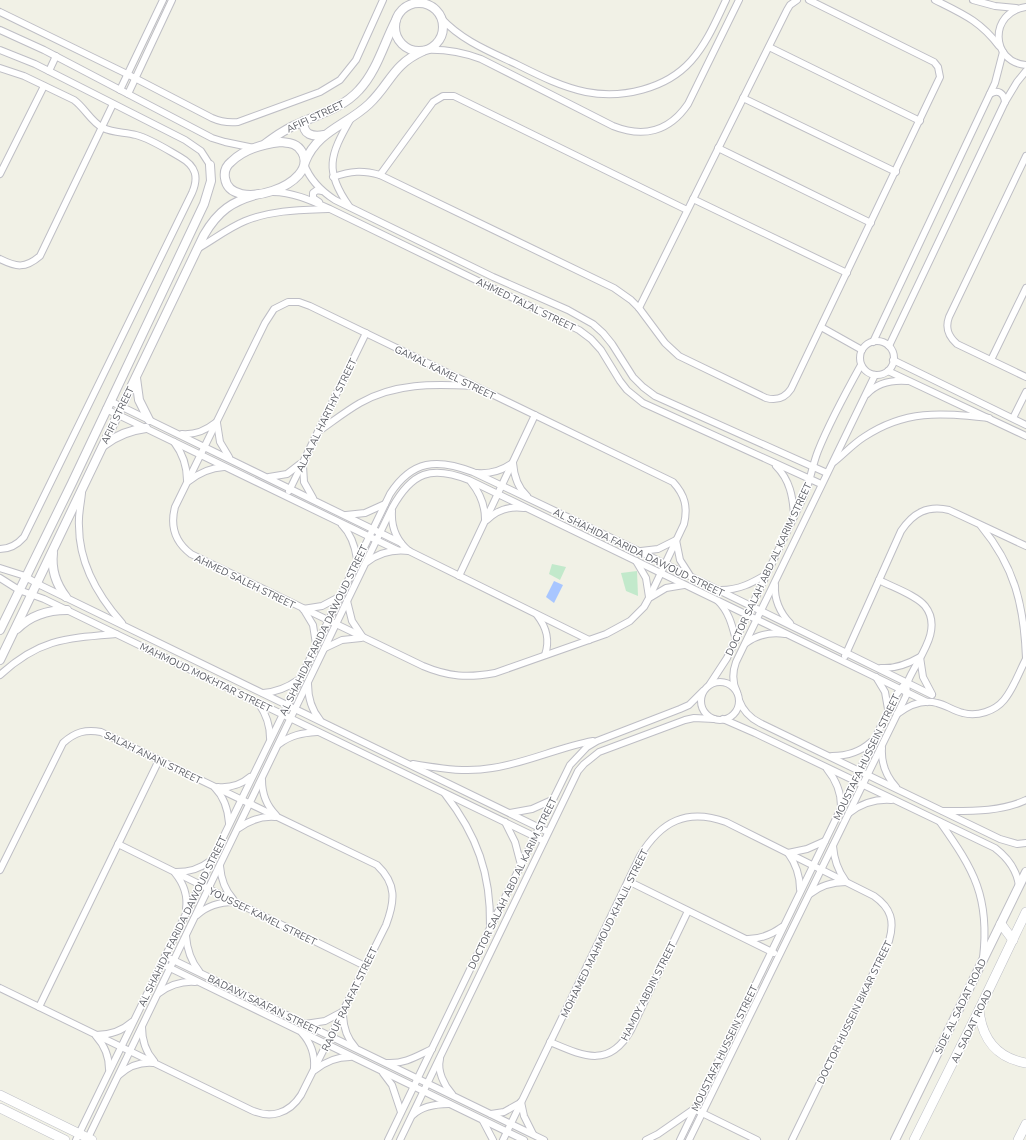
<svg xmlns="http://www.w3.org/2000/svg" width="1026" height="1140" viewBox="0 0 1026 1140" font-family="'Nunito Sans',sans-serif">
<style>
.green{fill:#c2e9cb}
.water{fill:#a8c6ff}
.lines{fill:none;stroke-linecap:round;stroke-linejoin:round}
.minor-casing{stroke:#bebec5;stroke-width:8}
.tertiary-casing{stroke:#bebec5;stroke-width:10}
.secondary-casing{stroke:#bfc0c7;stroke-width:10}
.minor{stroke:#fff;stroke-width:6}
.tertiary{stroke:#fff;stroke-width:8}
.secondary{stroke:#fff;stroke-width:9}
.labels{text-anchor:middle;stroke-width:3;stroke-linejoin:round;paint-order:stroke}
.street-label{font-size:10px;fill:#5e6067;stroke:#fff}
</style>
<rect width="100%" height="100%" fill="#f1f1e6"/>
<g class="green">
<path d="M552 564 566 567 560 580 549 574Z"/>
<path d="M637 571 638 596 626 591 621 573Z"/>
</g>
<path class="water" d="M554 581 563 585 554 603 546 597Z"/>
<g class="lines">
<defs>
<g id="minor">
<path d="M935 0C963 14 980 21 999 46"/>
<path d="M973 0 995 6 1016 8"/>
<path d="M1026 7C989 12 990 62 1026 65"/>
<path d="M0 12 127 74 212 118C221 122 228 123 238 122L320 92 340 80 356 60 383 0"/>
<path d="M441 18C462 41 491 52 518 65 540 76 562 87 586 92 622 99 666 89 691 61 707 43 716 21 726 0"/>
<path d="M0 30 44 50 212 138 225 142 254 148"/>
<path d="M769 47 920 121"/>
<path d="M0 50 35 64 185 140 201 151 210 165"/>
<path d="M425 50C445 49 462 52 481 59L613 126C643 138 669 132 688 104L739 0"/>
<path d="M0 68 24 76 74 100C85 108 91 122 103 128 114 133 125 132 136 135 151 139 166 149 180 157 196 166 199 177 192 193L24 537C17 545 10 549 0 549"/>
<path d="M49 71 56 56"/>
<path d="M120 90 163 0"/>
<path d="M128 94 172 0"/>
<path d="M990 94C998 89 1004 93 1005 102"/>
<path d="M743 98 896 172"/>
<path d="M718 148 871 223"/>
<path d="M1026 156 949 317C945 328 948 336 957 344L1026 377"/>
<path d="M304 164C310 180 321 191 335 200L493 277 568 310 593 324 603 333 612 344 633 377 643 387 655 396 827 473"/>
<path d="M0 174 44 86"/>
<path d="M380 175 433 102 443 96H454L687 210"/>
<path d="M333 177C351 171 362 170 380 175L614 288 631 300 639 308 665 343 679 356 766 398C777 401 785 398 791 389L940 77 938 67 934 62 809 0"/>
<path d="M273 192C293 192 312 201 330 209L579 330 591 339 601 350 620 381 627 390 643 403 821 484"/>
<path d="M693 199 847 273"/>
<path d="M319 202 313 198V193L317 190 322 191"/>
<path d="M349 206C324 171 330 155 350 120"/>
<path d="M197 249C213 240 228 228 245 221 272 210 300 210 328 209"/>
<path d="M0 259C16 267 25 269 40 256L113 104"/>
<path d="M288 302H299L310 306 673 482C685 495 688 507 684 524L649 598 644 607 630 621 606 634 495 673C468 678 449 677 423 666L191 554C175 542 170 526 175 507L265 323 274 309Z"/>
<path d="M639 308 787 10 790 5 797 0"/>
<path d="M821 327 862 350"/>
<circle cx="877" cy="358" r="17"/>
<path d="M873 342 995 83 1003 52"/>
<path d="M889 346 1005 102 1017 82 1026 71"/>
<path d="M893 360 1026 425"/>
<path d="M991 360 1026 288"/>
<path d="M888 371 1026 436"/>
<path d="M867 394C877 383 893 380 907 381"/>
<path d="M110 401 401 543"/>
<path d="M106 409 397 550"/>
<path d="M1013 418 1026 392"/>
<path d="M217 423 220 442 229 457"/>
<path d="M319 431C332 422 346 411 360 403 395 383 433 384 472 386"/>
<path d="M182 434C195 435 205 431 215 423"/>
<path d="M174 442C183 454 187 466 187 480"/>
<path d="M834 462C844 454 853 444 864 437 906 409 941 413 989 418"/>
<path d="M513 463C514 476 517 487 527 496"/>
<path d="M303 466 304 482 313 498"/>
<path d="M776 466C790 480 793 497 794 516"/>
<path d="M477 473C490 474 501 471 511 464"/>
<path d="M269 477 287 474 300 464"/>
<path d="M189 481C200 472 210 468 224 467"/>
<path d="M471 482C480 493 485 505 485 519"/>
<path d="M289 491 366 333"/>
<path d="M82 493C81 504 78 515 79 526 79 564 98 596 122 623"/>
<path d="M392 511C391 527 397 541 409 551L589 640"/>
<path d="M346 515 365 513 385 504"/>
<path d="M487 520C497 510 510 506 524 508"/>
<path d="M342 525C351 534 355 546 357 559"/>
<path d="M981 526C1015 567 1024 606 1026 658"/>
<path d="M641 551 658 549 676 540 680 560 689 574"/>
<path d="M636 561 646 578 649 597"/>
<path d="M367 562C380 552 393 549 409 551"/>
<path d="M0 568 22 575 42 586 548 832"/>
<path d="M459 576 535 415"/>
<path d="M0 578 19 590 44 599 544 841"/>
<path d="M775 585C774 599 780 613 790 623"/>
<path d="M721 590C739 590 752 583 767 574"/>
<path d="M651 597 666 588 684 585"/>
<path d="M347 601 352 621 362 636"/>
<path d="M718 601C729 612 732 625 736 640"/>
<path d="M303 609 322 606 339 597"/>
<path d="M304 610 313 625 316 644"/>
<path d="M537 615C547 628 550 640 545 655"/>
<path d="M746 643C757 635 771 632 785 634"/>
<path d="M325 648 342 640 361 638"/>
<path d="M845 656 901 531C913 513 927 505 949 510L1026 546"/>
<path d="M881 668C896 669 908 664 920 657L923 677 932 694"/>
<path d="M0 675C39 639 66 638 116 634"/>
<path d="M876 677 885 692 888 709"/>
<circle cx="720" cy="701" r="19"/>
<path d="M308 684C308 698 311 709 320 720"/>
<path d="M710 684 727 658 803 498C810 483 812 466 818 451 830 421 846 392 861 365"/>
<path d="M737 692C732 682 732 673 736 662L875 375"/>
<path d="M263 693C276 692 287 688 298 680"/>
<path d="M739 700C743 711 750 718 760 723L1000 839 1017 844 1026 843"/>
<path d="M259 704C266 714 270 725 270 738"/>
<path d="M897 714C909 705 923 699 937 703 946 705 954 711 963 713 977 717 995 711 1004 700 1014 688 1019 672 1026 659"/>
<path d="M723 719 755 733 995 848C1008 858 1017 870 1019 886"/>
<path d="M279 744C291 735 302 733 317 732"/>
<path d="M882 748C881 763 886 776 896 787"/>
<path d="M832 756C847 756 860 752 871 742"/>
<path d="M413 764C439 768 465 773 492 768 527 763 559 747 593 741"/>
<path d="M827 769C836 780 841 792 841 806"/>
<path d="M262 780C262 794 266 805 276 815"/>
<path d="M218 787C230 788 242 784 250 777"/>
<path d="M215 788C225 798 228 810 229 823"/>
<path d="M445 794C477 835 491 874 490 926"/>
<path d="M943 811C970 811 1001 812 1026 800"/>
<path d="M510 813 532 809 552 800"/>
<path d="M849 813C862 803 875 799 891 800"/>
<path d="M505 822 515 842 521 865"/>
<path d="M940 822C974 870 990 897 983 958"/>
<path d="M239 828C250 820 261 816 275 817"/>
<path d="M118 844 365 966"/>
<path d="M833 846C834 859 837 869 845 880"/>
<path d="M220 866C221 879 225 890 233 899"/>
<path d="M0 870 63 743C75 732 86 729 101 732L377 865C397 884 395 901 386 925L301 1095C289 1114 270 1119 251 1110L0 988"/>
<path d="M176 872C189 872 200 869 210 861"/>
<path d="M175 873C184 884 188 895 186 909"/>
<path d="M628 881 774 953"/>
<path d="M800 889C800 875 796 864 788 853L807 849 825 841"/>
<path d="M810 894C821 885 832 882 846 882"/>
<path d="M197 915C208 905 220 902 234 902"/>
<path d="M186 936C187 949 190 960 199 971"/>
<path d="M748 939C761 939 771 935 782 927"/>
<path d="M165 956 544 1140"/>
<path d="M166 966 524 1140"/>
<path d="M159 993C170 985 181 981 195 982"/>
<path d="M39 1007 159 760"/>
<path d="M343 1013C343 1026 346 1037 355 1047"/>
<path d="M305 1024 325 1021 342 1012"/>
<path d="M142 1027C142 1040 145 1051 154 1061"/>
<path d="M302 1033C311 1043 315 1055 314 1068"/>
<path d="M96 1035C110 1035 122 1031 132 1022"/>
<path d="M96 1036C105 1046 109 1056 109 1069"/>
<path d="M550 1042C583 1056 609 1069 631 1030L688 911"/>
<path d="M440 1059C437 1071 444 1085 452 1094"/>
<path d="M387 1063C405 1064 417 1056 432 1049"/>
<path d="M315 1070C326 1061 337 1057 350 1057"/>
<path d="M383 1073 392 1085 401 1112"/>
<path d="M119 1075C129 1066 140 1062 153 1063"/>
<path d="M521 1102 524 1116 533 1134"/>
<path d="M491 1114 504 1112 520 1103"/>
<path d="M413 1115C422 1106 437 1104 449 1104"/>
<path d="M483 1121 493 1140"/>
<path d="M76 1140 390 494C412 460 437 458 473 472L639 551 932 695"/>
<path d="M87 1140 392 508C412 472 431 465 469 480L927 702"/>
<path d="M388 1140 490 928 570 765 587 747 597 741 680 709 689 705 703 691"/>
<path d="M400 1140 578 771 584 764 599 752 685 720 694 718 714 719"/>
<path d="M503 1140 640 856C661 821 687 808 726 822L874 896C891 908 895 921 889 941L792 1140"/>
<path d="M646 1140 658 1134 694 1109 757 1140"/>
<path d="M680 1140 896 695 903 686"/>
<path d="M689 1140 906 696C907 691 906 685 908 681 917 659 944 630 925 606 916 595 892 587 879 580"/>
</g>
<g id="tertiary">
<circle cx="419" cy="27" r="24"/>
<path d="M304 121C302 135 313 137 324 135"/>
<path d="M281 142C289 143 297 143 302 152 321 184 230 215 225 178 224 172 226 166 231 162 244 149 263 144 281 142Z"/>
<path d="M265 144C274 137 283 131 293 126 316 115 342 109 359 90 377 71 384 43 396 20"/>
<path d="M305 162C317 131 347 125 369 104 391 83 392 65 423 51"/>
<path d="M136 378 139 400 149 420"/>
<path d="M104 445C117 435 130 430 146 428"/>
<path d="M53 553C51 570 56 584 66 597"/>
<path d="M17 629C31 615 47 610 67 610"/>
<path d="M0 630 72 483 204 204 211 181 210 165"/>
<path d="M0 660 204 235C218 211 232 201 259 194"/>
<path d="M895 1140 1026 872"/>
</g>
<g id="secondary">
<path d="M1001 924 1013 940"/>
<path d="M979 1010C982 1039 997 1058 1026 1063"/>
<path d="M0 1095 92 1140"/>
<path d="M0 1108 65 1140"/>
<path d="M914 1140 979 1010 1026 912"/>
<path d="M1018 1140 1026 1124"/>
</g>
</defs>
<use href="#minor" class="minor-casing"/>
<use href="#tertiary" class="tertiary-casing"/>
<use href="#secondary" class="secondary-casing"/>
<use href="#minor" class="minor"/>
<use href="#tertiary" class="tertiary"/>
<use href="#secondary" class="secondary"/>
</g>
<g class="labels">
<g class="street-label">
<text transform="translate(315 116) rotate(-25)" y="4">AFIFI STREET</text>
<text transform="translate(526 304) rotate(26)" y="4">AHMED TALAL STREET</text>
<text transform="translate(445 372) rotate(26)" y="4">GAMAL KAMEL STREET</text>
<text transform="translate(117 415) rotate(-64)" y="4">AFIFI STREET</text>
<text transform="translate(326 415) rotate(-64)" y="4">ALAA AL HARTHY STREET</text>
<text transform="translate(639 552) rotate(26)" y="4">AL SHAHIDA FARIDA DAWOUD STREET</text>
<text transform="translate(768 569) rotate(-65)" y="4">DOCTOR SALAH ABD AL KARIM STREET</text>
<text transform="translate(245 581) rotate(26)" y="4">AHMED SALEH STREET</text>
<text transform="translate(323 630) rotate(-64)" y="4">AL SHAHIDA FARIDA DAWOUD STREET</text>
<text transform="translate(206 677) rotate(26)" y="4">MAHMOUD MOKHTAR STREET</text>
<text transform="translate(153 757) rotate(26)" y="4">SALAH ANANI STREET</text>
<text transform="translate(866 757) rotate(-64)" y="4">MOUSTAFA HUSSEIN STREET</text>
<text transform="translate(512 883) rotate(-64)" y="4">DOCTOR SALAH ABD AL KARIM STREET</text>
<text transform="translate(263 916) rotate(26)" y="4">YOUSSEF KAMEL STREET</text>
<text transform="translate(182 921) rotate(-64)" y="4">AL SHAHIDA FARIDA DAWOUD STREET</text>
<text transform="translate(604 933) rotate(-64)" y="4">MOHAMED MAHMOUD KHALIL STREET</text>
<text transform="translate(648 991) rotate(-63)" y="4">HAMDY ABDIN STREET</text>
<text transform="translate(349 999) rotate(-64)" y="4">RAOUF RAAFAT STREET</text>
<text transform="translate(264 1004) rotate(26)" y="4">BADAWI SAAFAN STREET</text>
<text transform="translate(960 1006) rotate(-64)" y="4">SIDE AL SADAT ROAD</text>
<text transform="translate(854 1012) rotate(-64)" y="4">DOCTOR HUSSEIN BIKAR STREET</text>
<text transform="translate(971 1026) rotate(-64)" y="4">AL SADAT ROAD</text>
<text transform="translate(724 1048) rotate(-64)" y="4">MOUSTAFA HUSSEIN STREET</text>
</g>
</g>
</svg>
